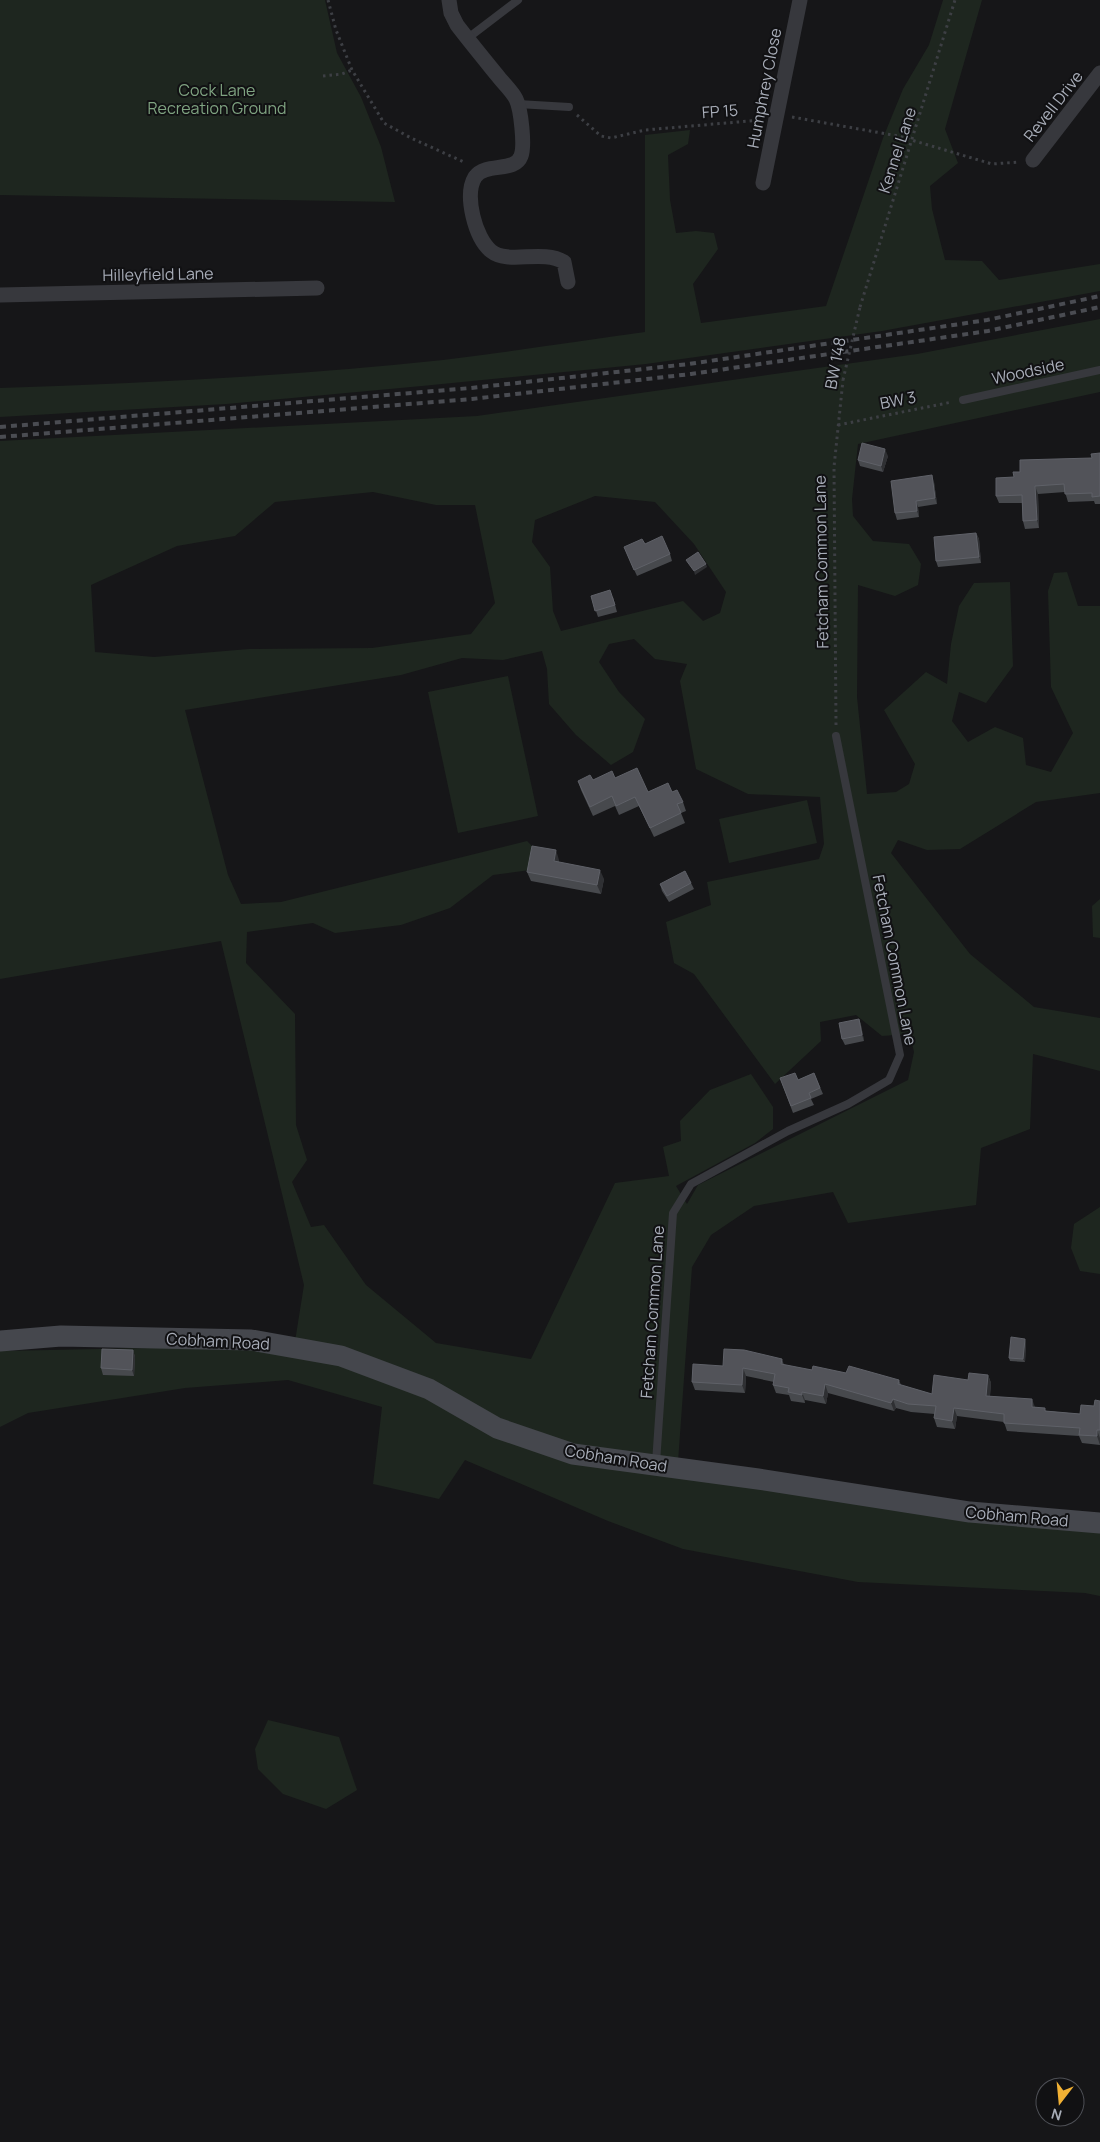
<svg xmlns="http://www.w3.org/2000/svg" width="1100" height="2142" viewBox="0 0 1100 2142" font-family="Manrope,sans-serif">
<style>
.green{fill:#1e261f;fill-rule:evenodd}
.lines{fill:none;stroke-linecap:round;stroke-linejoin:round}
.path{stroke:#3d3f44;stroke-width:3;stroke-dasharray:2.5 4;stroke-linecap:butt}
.lane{stroke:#37383d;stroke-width:8}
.street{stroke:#37383d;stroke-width:15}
.secondary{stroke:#45474d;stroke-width:21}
.rail{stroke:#4a4c52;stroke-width:4;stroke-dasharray:6 5;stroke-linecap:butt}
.path-bridge{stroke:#3d3f44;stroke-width:3;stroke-dasharray:2.5 4;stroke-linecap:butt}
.wall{fill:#47494d}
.shaded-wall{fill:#2f3033}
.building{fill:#525359;stroke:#5f6168}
.labels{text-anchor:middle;stroke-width:4;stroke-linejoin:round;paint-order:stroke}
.street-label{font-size:16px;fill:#a8adb8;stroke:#111113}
.park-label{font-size:16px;fill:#7fa381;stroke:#111113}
</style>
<rect width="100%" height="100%" fill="#161618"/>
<g class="green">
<path d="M0 0H325L337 53 361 97 381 147 395 202 0 195Z"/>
<path d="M943 0H982L945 129 958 163 930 186 932 209 945 260 982 261 999 280 1100 264V291L882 331 646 364 422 386 226 404 0 417V388C148 383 295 376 443 360 510 352 578 341 645 332V135L690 130 688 144 668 155 670 200 676 233 696 231 714 233 718 249 693 284 701 323 826 306 883 138 903 89 929 45Z"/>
<path d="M1100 319V392L858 444 852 499 853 516 873 541 909 544 921 564 918 585 895 596 858 585 857 697 867 794 896 792 909 784 915 764 884 710 926 672 947 684 951 644 959 606 974 583 1010 582 1013 666 986 703 959 692 952 721 968 742 995 727 1023 738 1026 765 1051 772 1073 733 1051 687 1048 591 1054 573 1067 572 1078 606H1100V793L1036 802 960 849 927 850 898 840 891 853 970 954 1034 1007 1100 1018V1071L1033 1054 1030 1129 981 1148 976 1205 848 1223 833 1192 754 1206 711 1235 692 1267 677 1476 1100 1531V1596L1085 1593 858 1582 683 1549 608 1521 465 1460 439 1499 373 1484 382 1407 288 1380 185 1388 28 1413 0 1427V1351L248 1346 293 1354 304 1285 221 941 0 979V441L477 416 917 354ZM373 492 436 505H475L495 603 471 634 372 648 249 649 154 657 95 652 91 585 177 546 235 536 275 502ZM595 496 655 502 694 544 726 592 720 613 703 621 683 601 561 631 553 611 550 567 532 542 535 520ZM634 639 655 659 687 664 680 681 696 769 748 794 820 797 824 844 819 859 707 882 711 905 666 922 674 963 694 974 775 1084 821 1041 820 1022 856 1015 882 1036 910 1034 914 1052 908 1080 698 1185 687 1204 676 1186 755 1143 773 1129V1107L751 1074 710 1090 680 1121 681 1141 663 1147 669 1176 615 1183 531 1359 436 1343 366 1285 324 1225 311 1227 292 1182 307 1160 296 1125 295 1014 246 963 247 932 313 923 335 933 401 925 450 908 493 875 530 870 534 848 527 841 281 902 241 904 228 875 185 710 401 675 462 658 503 660 542 651 547 669 549 704 576 735 611 765 633 752 645 719 619 692 599 662 609 644Z"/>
<path d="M508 676 538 816 458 833 428 692Z"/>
<path d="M807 800 817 843 729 863 719 819Z"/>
<path d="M1100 899V938L1093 937 1092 906Z"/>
<path d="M1100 1207V1274L1080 1271 1071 1248 1074 1224Z"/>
<path d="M268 1720 339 1737 357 1790 326 1809 283 1794 258 1769 255 1749Z"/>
</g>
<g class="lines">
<g class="path">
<path d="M328 0 336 30 352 70 384 123 411 138 466 163"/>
<path d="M323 76 342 74 352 70"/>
<path d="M577 115 601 136 611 138 645 130 761 120"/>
<path d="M792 117 898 136 992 164 1019 162"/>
<path d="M860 307 955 0"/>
<path d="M838 425 952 402"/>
<path d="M836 725 834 467 843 380"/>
</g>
<g class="lane">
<path d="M468 38 518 0"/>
<path d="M518 104 569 107"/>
<path d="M963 400 1100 370"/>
<path d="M656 1463 673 1213 691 1184 788 1131 848 1104 889 1080 900 1055 836 736"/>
</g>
<g class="street">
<path d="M449 0 451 13 457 25C470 42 484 59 497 75 503 83 512 91 516 99 521 109 525 146 521 156 515 173 486 162 475 177 464 195 475 238 491 251 508 265 542 249 564 262L568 282"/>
<path d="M1033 160 1100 73"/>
<path d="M763 183 800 0"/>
<path d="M0 295 317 288"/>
</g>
<path class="secondary" d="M0 1341 61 1336 251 1340 341 1356 429 1389 497 1428 573 1454 758 1479 970 1512 1100 1523"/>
<g class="rail">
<path d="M0 427 471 388 689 364 987 320 1100 296"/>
<path d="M0 437 472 399 691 374 988 331 1100 307"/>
</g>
<path class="path-bridge" d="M843 380 860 307"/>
</g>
<g class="wall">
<path d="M1100 453V504H1095L1094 501 1068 502 1065 492 1038 494 1039 528 1025 529 1023 521 1022 503H999L996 496 1014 477 1092 458Z"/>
<path d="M888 456 883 472 860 466 858 460Z"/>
<path d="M934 482 937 504 918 507 919 517 897 520 895 513Z"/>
<path d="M976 533 979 539 981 563 938 567 936 561Z"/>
<path d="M645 544 670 554 672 561 637 576 624 547Z"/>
<path d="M591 596 613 597 617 612 598 617Z"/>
<path d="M615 778 648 792H672L683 802 686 811 681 813 685 823 654 837 639 806 619 815 615 806 593 816 581 790 578 781Z"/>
<path d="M559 860V862L604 879 601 894 531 881 527 872Z"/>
<path d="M691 883 694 889 669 902 662 891 660 884Z"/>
<path d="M859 1019 861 1025 864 1041 845 1045 842 1039Z"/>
<path d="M814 1073 823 1094 811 1099 814 1105 793 1113 780 1078 798 1080Z"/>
<path d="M1026 1342 1025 1362 1010 1361 1009 1358Z"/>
<path d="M133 1350 135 1357 134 1376 103 1375 101 1368Z"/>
<path d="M782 1359 784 1365 812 1370 899 1380 901 1385 932 1394 968 1380 988 1375 991 1383 990 1396 1035 1407 1047 1411 1080 1414 1094 1406 1100 1401V1445L1082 1443 1079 1436 1007 1431 1004 1422 957 1416 955 1429 937 1427 934 1418 935 1414 911 1412 896 1408 894 1411 828 1393 826 1404 805 1400V1403L791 1401 789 1395 776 1393 773 1385 774 1382 746 1376 745 1393 695 1390 692 1382 723 1366Z"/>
</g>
<g class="shaded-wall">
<path d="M885 449 888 456 883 472 881 466Z"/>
<path d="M932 475 934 482 937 504 935 498Z"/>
<path d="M1035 486 1038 494 1039 528 1037 520Z"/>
<path d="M916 501 918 507 919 517 917 511Z"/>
<path d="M976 533 979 539 981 563 979 557Z"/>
<path d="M706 564 707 567 695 575 694 571Z"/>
<path d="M556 850 559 860 558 870 554 861Z"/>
<path d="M600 870 604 879 601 894 597 885Z"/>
<path d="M859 1019 861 1025 864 1041 862 1035Z"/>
<path d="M1025 1339 1026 1342 1025 1362 1023 1359Z"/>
<path d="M133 1350 135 1357 134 1376 132 1370Z"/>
<path d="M743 1368 746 1376 745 1393 742 1385Z"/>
<path d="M988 1375 991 1383 989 1404 986 1396Z"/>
<path d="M825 1384 828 1393 826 1404 823 1396Z"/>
<path d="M802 1392 805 1400V1403L802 1395Z"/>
<path d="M893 1399 896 1408 894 1411 891 1403Z"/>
<path d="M1032 1399 1035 1407H1032Z"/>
<path d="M954 1408 957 1416 955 1429 952 1421Z"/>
<path d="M1097 1430 1100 1438V1445L1097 1436Z"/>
</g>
<g class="building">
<path d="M862 443 885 449 881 466 858 460Z"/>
<path d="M1100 453V496L1092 497V493L1065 494 1064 484 1035 486 1037 520 1023 521 1022 495 996 496V478L1014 477 1013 472H1020V460L1092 458 1091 454Z"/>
<path d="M932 475 935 498 916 501 917 511 895 513 891 481Z"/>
<path d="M976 533 979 557 936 561 934 537Z"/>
<path d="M662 536 670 554 634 570 624 547 642 539 645 544Z"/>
<path d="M698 552 706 564 694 571 686 560Z"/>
<path d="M610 590 615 605 595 611 591 596Z"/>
<path d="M637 768 648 792 668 783 672 792 677 790 683 802 677 804 681 813 650 828 635 797 616 806 612 796 590 807 578 781 590 775 593 780 612 771 615 778Z"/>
<path d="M532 846 556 850 554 861 600 870 597 885 527 872Z"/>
<path d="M685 871 691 883 667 896 660 884Z"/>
<path d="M859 1019 862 1035 842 1039 839 1023Z"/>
<path d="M795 1073 798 1080 814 1073 820 1088 809 1093 811 1098 791 1106 780 1078Z"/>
<path d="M1011 1337 1025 1339 1023 1359 1009 1358Z"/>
<path d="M102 1349 133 1350 132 1370 101 1368Z"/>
<path d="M724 1349 744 1350 782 1359 781 1364 812 1370 813 1366 846 1373 849 1366 899 1380 898 1384 932 1394 934 1375 968 1380 969 1373 988 1375 986 1396 1032 1399V1407L1045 1408V1411L1080 1414 1081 1405 1094 1406 1095 1400 1100 1401V1430H1097V1436L1079 1435 1080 1428 1004 1423V1414L954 1408 952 1421 934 1418 936 1406 908 1404 893 1399 891 1403 825 1384 823 1396 802 1392V1395L788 1392 789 1388 773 1385 775 1374 743 1368 742 1385 692 1382 693 1364 723 1366Z"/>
</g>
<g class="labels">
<g class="street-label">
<text transform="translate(764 88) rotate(-79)" y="6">Humphrey Close</text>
<text transform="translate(1053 106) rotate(-52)" y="6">Revell Drive</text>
<text transform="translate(720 111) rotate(-4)" y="6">FP 15</text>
<text transform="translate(897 150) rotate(-72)" y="6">Kennel Lane</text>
<text transform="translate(158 274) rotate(-1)" y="6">Hilleyfield Lane</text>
<text transform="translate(835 363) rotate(-79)" y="6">BW 148</text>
<text transform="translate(1028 371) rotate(-12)" y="6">Woodside</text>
<text transform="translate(898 400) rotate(-11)" y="6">BW 3</text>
<text transform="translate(821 562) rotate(-91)" y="6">Fetcham Common Lane</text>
<text transform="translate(895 960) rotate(79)" y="6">Fetcham Common Lane</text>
<text transform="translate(652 1312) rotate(-86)" y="6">Fetcham Common Lane</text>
<text transform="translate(218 1341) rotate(3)" y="6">Cobham Road</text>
<text transform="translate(616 1458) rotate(9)" y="6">Cobham Road</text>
<text transform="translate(1017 1516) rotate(5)" y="6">Cobham Road</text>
</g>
<g class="park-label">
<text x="217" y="96">Cock Lane<tspan x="217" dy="18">Recreation Ground</tspan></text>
</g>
</g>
<g transform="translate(1060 2102) rotate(196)"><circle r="24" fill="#111113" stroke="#4d4f55"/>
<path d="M0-4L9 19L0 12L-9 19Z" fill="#f2b134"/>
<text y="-8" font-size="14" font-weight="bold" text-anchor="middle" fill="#a8adb8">N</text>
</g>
</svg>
